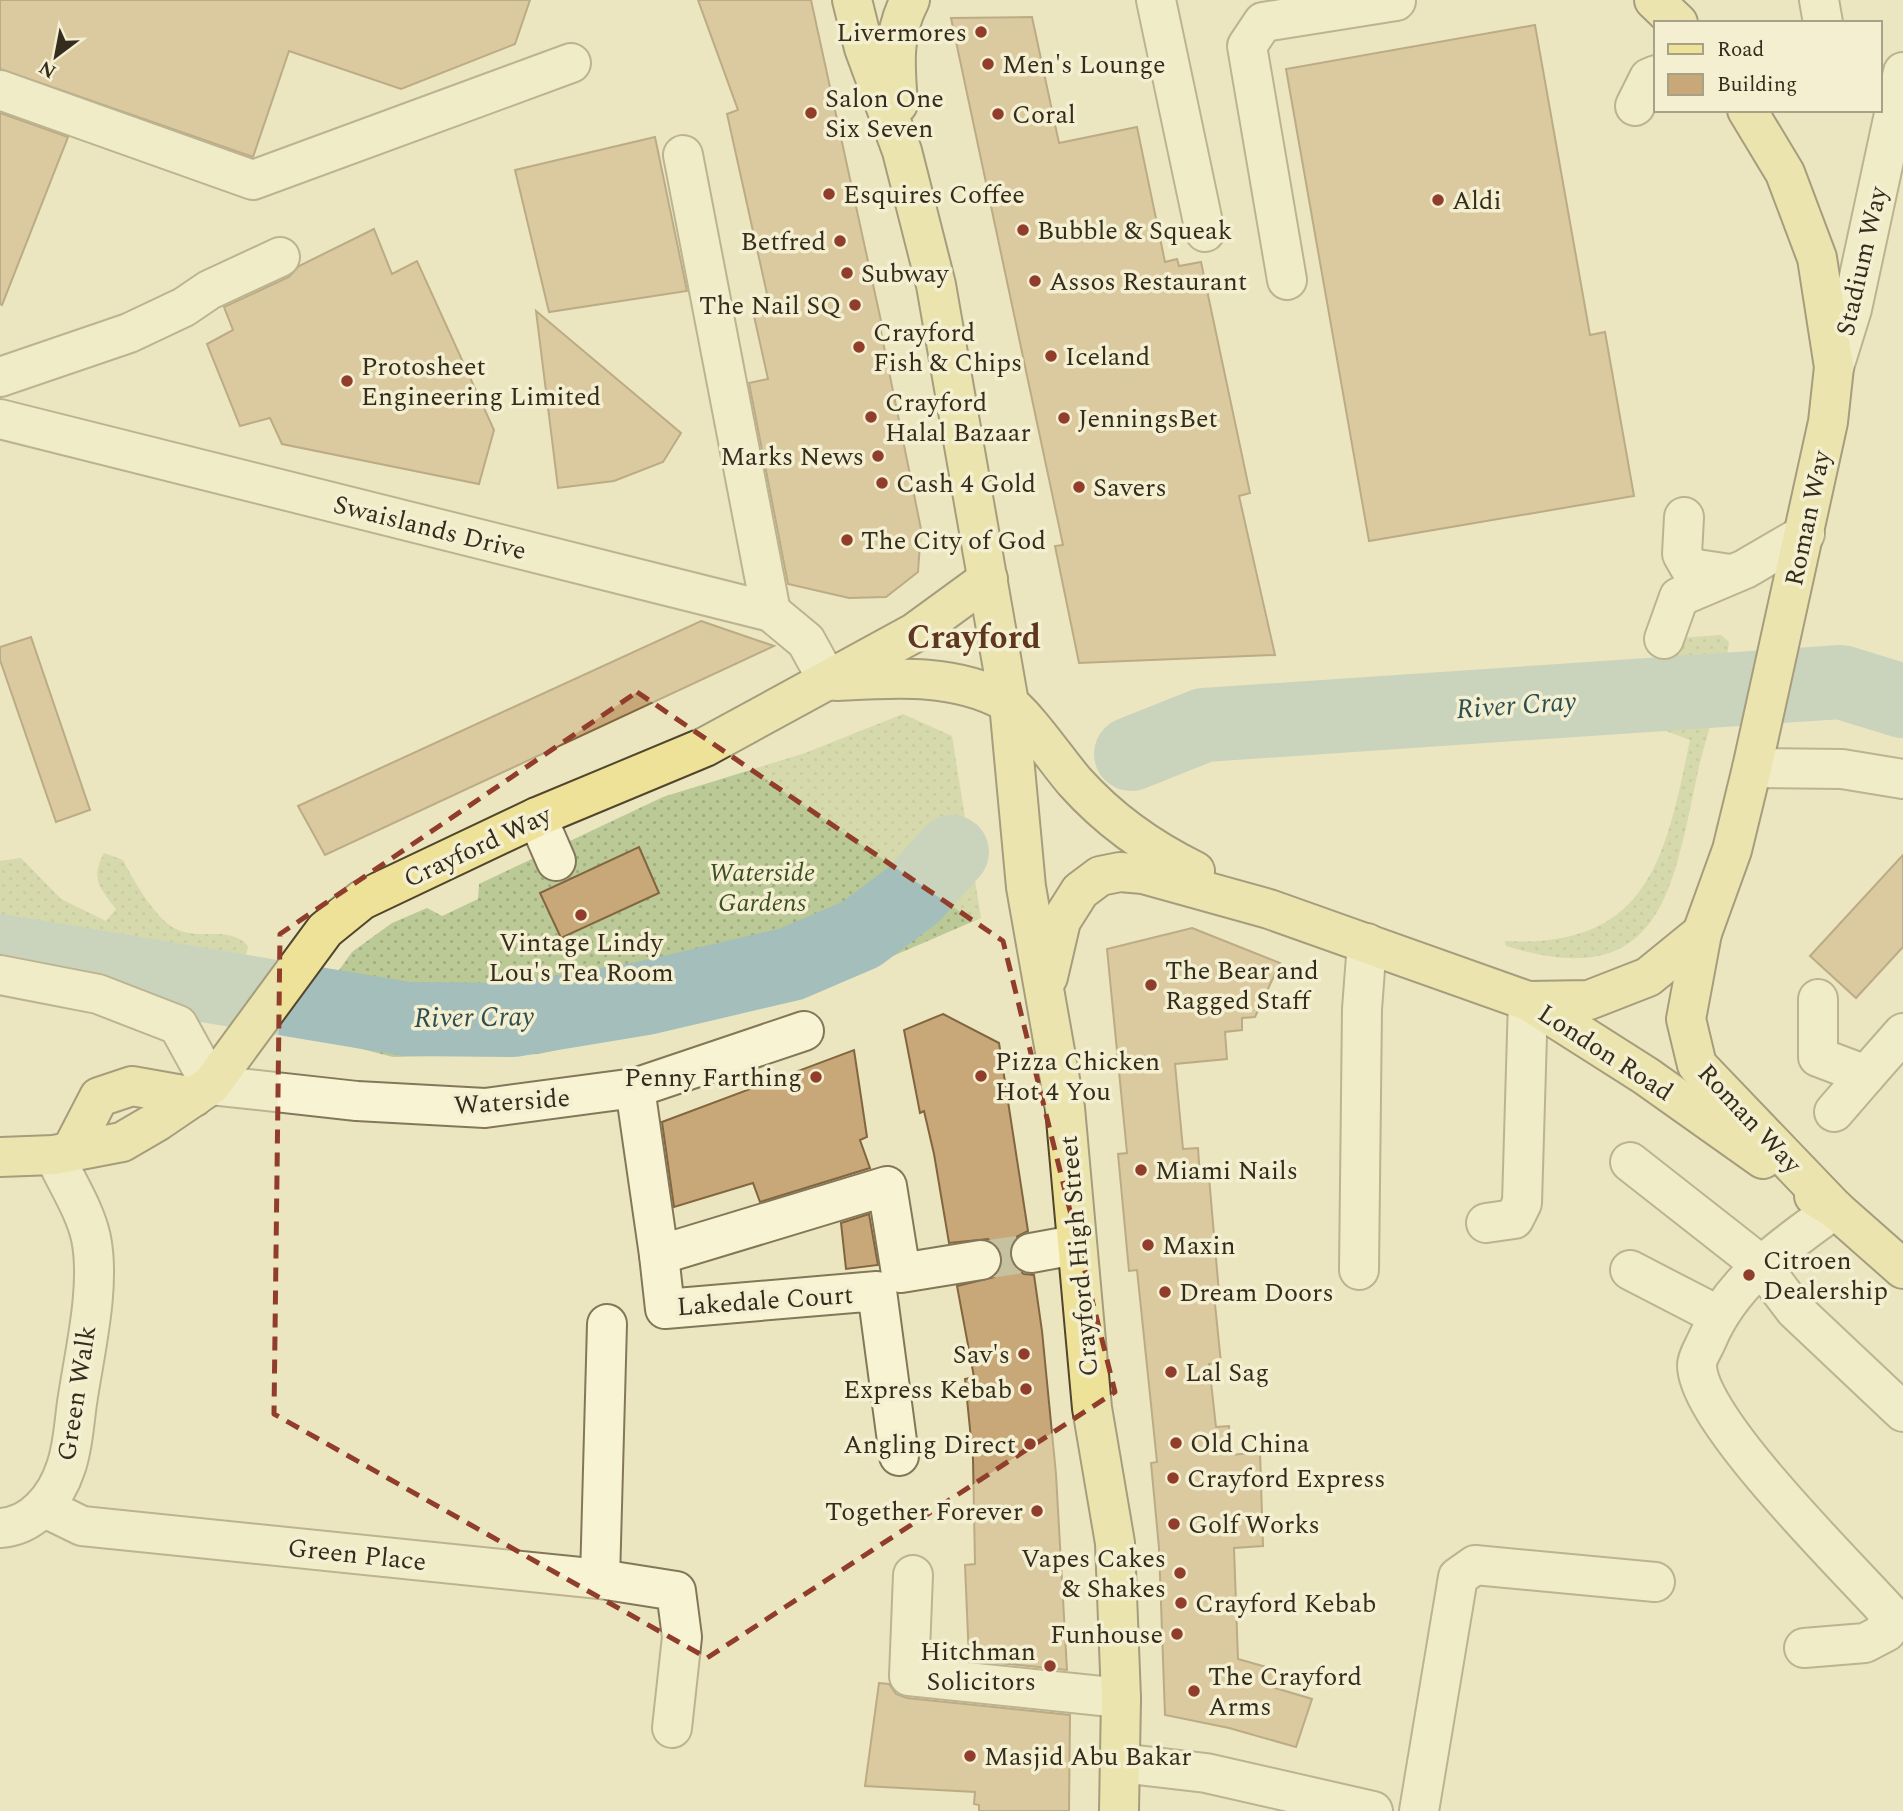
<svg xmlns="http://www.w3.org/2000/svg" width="1903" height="1811" viewBox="0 0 1903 1811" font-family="Spectral,serif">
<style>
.grass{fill:url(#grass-dots)}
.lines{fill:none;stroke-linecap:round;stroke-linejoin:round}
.river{stroke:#a3bebb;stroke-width:74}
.building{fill:#c8a778;stroke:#826640;stroke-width:2}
.minor-tunnel{stroke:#c6c19f;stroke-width:38;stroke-dasharray:38 19;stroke-linecap:butt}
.minor-casing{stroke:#847759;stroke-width:42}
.major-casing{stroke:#51452d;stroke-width:42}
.minor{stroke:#f7f3d3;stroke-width:38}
.major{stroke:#eee299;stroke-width:38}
.marked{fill:none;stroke:#903d2c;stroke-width:5;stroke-dasharray:14 9;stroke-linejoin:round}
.poi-dot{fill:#903d2c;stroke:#f3efd0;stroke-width:2.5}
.labels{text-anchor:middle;stroke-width:7;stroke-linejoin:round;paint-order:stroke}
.poi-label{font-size:26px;fill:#342c1d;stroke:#f3efd0;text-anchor:start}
.street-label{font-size:26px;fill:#342c1d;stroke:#f3efd0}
.park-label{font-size:26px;font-style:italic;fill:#3d5024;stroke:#f3efd0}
.water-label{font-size:28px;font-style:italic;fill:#2d4f53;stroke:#f3efd0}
.district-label{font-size:33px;font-weight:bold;fill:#5f371e;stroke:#f3efd0}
</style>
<defs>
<pattern id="grass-dots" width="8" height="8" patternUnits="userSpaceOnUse" patternTransform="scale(1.75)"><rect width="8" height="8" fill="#bac995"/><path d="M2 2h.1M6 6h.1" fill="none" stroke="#a0ad80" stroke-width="1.8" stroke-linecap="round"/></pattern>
</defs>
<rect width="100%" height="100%" fill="#ebe6c0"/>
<g class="grass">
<path d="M1721 635 1729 642C1724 687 1708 728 1698 771 1672 893 1661 994 1506 946L1505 941C1650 949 1666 855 1690 740L1661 729 1677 638Z"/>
<path d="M903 714 952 736 981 918 798 997 539 1054 500 1055 499 1049 474 1048 473 1055 393 1057 295 1032 352 952 392 923 427 908 442 916 478 899 479 884 663 797 805 753Z"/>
<path d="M104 853 123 860C133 880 156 920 176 929 199 941 230 925 248 946 240 992 204 1001 164 1008L122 980H71L0 969V861L21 858 61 899 106 921 116 909C100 888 90 879 104 853Z"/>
</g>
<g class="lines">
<g class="river">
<path d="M1131 754 1204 725 1841 682 1903 701"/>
<path d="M0 951 407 1019 513 1020 646 998 791 964 861 934 913 895 952 852"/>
</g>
</g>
<g class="building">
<path d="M0 0H530L515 44 401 89 289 51 253 157 0 69Z"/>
<path d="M698 0H811L881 321 879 322 921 529 918 572 886 597 849 598 788 584 749 383 768 379 752 307 769 303 727 114 738 110Z"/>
<path d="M1032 17 1059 143 1137 127 1165 262 1177 259 1179 266 1201 262 1250 493 1239 496 1275 655 1079 663 1055 546 1063 545 951 18Z"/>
<path d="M1535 25 1590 335 1605 332 1634 496 1369 541 1286 69Z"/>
<path d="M0 113 68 137 2 305 0 304Z"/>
<path d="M655 137 687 291 549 312 515 170Z"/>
<path d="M374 229 392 274 417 261 494 430 479 484 282 444 270 418 240 426 207 344 233 330 224 307 289 277 299 266Z"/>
<path d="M536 311 681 433 663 462 614 481 558 488Z"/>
<path d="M701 621 774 646 325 855 298 806Z"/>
<path d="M31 637 90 810 56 822 0 660V647Z"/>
<path d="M639 847 659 893 561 938 540 893Z"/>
<path d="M1903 855V947L1856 998 1810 956Z"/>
<path d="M1192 928 1280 963 1255 1017 1242 1018V1030L1225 1032 1227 1059 1175 1064 1183 1149 1198 1148 1200 1177H1209L1219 1293 1214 1294 1221 1363 1209 1364 1216 1427 1229 1426 1231 1455 1260 1452 1263 1546 1234 1548 1238 1659 1277 1670 1272 1687 1312 1699 1296 1747 1229 1728 1165 1715 1159 1548 1151 1463 1157 1462 1137 1270 1129 1271 1118 1154 1127 1153 1107 949Z"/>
<path d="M943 1014 999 1043 1028 1231 1016 1237 1011 1245 1009 1256 1015 1268 1024 1274 1034 1275 1042 1331 1056 1474 1067 1670 969 1660 965 1565 975 1564 973 1459 965 1379 974 1377 957 1286 994 1277 1001 1268 1003 1257 998 1247 988 1239 949 1243 934 1154 924 1111 920 1113 904 1030Z"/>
<path d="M854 1050 867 1137 860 1140 870 1168 760 1202 753 1183 674 1207 662 1122Z"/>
<path d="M869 1214 878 1265 846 1269 841 1223Z"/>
<path d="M879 1683 889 1684 896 1694 907 1698 1070 1715 1069 1811H979V1805L974 1804 975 1792 865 1786Z"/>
</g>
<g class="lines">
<path class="minor-tunnel" d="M981 1260 1031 1253"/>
<defs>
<g id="minor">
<path d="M1156 0 1205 232"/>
<path d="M1819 0 1823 23"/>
<path d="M0 90 253 180 571 63"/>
<path d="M1635 106 1649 78 1656 75"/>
<path d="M683 155 771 612"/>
<path d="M1287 280 1247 46 1263 22 1396 1"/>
<path d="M1834 367 1852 309 1903 72"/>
<path d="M0 377 129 333 184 307 209 290 280 257"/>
<path d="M0 419 771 612 806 641 828 681"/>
<path d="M1684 517 1682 554 1690 568 1730 574"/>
<path d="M1664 639 1679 597 1745 569 1805 534"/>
<path d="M1752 768 1842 769 1903 779"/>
<path d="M537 817 556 861"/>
<path d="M0 975 98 994 178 1025 211 1085 357 1101 485 1108 635 1088 804 1031"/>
<path d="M1818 999V1057L1866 1075 1903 1033"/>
<path d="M635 1088 659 1255 887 1186 901 1273 981 1260"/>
<path d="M1834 1112 1866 1075"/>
<path d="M1630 1162 1760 1264 1795 1310 1903 1412"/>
<path d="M1486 1223 1514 1219 1522 1203 1528 1001"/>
<path d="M1031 1253 1075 1245"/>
<path d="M659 1255 665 1309 877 1291 899 1456"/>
<path d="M1359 1270 1362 1009 1367 943"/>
<path d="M1630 1270 1717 1315"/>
<path d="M43 1507 82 1526 600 1579 676 1591 682 1637 672 1728"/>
<path d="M0 1528C33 1526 56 1498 66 1467 73 1447 74 1424 77 1403 84 1354 101 1287 91 1238 85 1210 66 1181 54 1155"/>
<path d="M913 1575 909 1676 1121 1698"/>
<path d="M600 1579 607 1324"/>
<path d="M1804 1648 1865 1643 1886 1632 1888 1612C1847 1566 1697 1420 1697 1365 1697 1358 1704 1347 1707 1340 1732 1280 1784 1246 1835 1209"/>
<path d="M1120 1763 1206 1773 1373 1811"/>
<path d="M1419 1811 1458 1577 1475 1565 1655 1582"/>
</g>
<g id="major">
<path d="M852 0 864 48 902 151 936 285 1009 703 1026 887 1065 1108 1092 1408 1115 1543 1121 1698 1119 1811"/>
<path d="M1654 0 1678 23"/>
<path d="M898 104C895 66 892 34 910 0"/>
<path d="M1747 110 1785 173 1817 258 1834 367 1828 422 1752 768 1732 850 1702 933 1686 1019 1697 1065 1835 1209"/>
<path d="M837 681C894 678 953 673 1005 701 1024 712 1059 764 1075 782 1109 820 1150 849 1195 871"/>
<path d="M1048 977 1061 921 1080 891 1100 876 1120 872 1143 874 1269 909 1528 1001 1646 1076 1763 1159"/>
<path d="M1528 1001 1589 1000 1648 977 1702 933"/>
<path d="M71 1151 99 1097 132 1086 194 1097"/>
<path d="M0 1157 54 1155 122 1142 158 1121 211 1085 325 930 362 900 537 817 705 747 914 633 988 579"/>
<path d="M1814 1196 1835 1209 1903 1269"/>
</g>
</defs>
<use href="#minor" class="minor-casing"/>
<use href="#major" class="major-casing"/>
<use href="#minor" class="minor"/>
<use href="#major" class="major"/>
</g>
<path d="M0 0H1903V1811H0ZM637 692 1003 941 1115 1392 707 1658 274 1414 280 934Z" fill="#ebe6c0" fill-opacity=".55" fill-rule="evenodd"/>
<path class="marked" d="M637 692 1003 941 1115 1392 707 1658 274 1414 280 934Z"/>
<g class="poi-dot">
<circle cx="981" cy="32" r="7"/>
<circle cx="988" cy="64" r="7"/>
<circle cx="811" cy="113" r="7"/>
<circle cx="998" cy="114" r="7"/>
<circle cx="829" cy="194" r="7"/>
<circle cx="1438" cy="200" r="7"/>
<circle cx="1023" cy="230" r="7"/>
<circle cx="840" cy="241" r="7"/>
<circle cx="847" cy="273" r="7"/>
<circle cx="1035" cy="281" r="7"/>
<circle cx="855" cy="305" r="7"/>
<circle cx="859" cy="347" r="7"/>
<circle cx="1051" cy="356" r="7"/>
<circle cx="347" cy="381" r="7"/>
<circle cx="871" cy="417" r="7"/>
<circle cx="1064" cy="418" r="7"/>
<circle cx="878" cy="456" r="7"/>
<circle cx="882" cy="483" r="7"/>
<circle cx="1079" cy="487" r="7"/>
<circle cx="847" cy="540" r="7"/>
<circle cx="581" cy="915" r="7"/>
<circle cx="1151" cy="985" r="7"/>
<circle cx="981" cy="1076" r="7"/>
<circle cx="816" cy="1077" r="7"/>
<circle cx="1141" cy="1170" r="7"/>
<circle cx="1148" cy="1245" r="7"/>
<circle cx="1749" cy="1275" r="7"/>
<circle cx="1165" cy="1292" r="7"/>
<circle cx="1024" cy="1354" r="7"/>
<circle cx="1171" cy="1372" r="7"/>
<circle cx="1026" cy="1389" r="7"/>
<circle cx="1176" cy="1443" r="7"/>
<circle cx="1030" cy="1444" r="7"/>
<circle cx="1173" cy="1478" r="7"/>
<circle cx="1037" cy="1511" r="7"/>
<circle cx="1174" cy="1524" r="7"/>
<circle cx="1180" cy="1573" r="7"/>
<circle cx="1181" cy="1603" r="7"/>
<circle cx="1177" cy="1634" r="7"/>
<circle cx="1050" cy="1666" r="7"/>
<circle cx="1194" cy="1691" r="7"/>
<circle cx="970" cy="1756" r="7"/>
</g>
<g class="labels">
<g class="poi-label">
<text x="967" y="41" text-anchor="end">Livermores</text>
<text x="1002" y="73">Men's Lounge</text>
<text x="825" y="107">Salon One<tspan x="825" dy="30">Six Seven</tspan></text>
<text x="1012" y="123">Coral</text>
<text x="843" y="203">Esquires Coffee</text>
<text x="1452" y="209">Aldi</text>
<text x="1037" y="239">Bubble &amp; Squeak</text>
<text x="826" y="250" text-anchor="end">Betfred</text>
<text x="861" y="282">Subway</text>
<text x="1049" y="290">Assos Restaurant</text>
<text x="841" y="314" text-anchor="end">The Nail SQ</text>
<text x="873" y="341">Crayford<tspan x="873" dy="30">Fish &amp; Chips</tspan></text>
<text x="1065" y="365">Iceland</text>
<text x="361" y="375">Protosheet<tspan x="361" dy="30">Engineering Limited</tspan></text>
<text x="885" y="411">Crayford<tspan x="885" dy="30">Halal Bazaar</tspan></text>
<text x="1078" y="427">JenningsBet</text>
<text x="864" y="465" text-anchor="end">Marks News</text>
<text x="896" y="492">Cash 4 Gold</text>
<text x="1093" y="496">Savers</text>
<text x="861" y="549">The City of God</text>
<text x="581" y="951" text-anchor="middle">Vintage Lindy<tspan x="581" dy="30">Lou's Tea Room</tspan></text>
<text x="1165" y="979">The Bear and<tspan x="1165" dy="30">Ragged Staff</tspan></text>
<text x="995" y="1070">Pizza Chicken<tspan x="995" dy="30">Hot 4 You</tspan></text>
<text x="802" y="1086" text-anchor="end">Penny Farthing</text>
<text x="1155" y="1179">Miami Nails</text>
<text x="1162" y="1254">Maxin</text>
<text x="1763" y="1269">Citroen<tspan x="1763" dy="30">Dealership</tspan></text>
<text x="1179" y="1301">Dream Doors</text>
<text x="1010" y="1363" text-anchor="end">Sav's</text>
<text x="1185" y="1381">Lal Sag</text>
<text x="1012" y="1398" text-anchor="end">Express Kebab</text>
<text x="1190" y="1452">Old China</text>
<text x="1016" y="1453" text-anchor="end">Angling Direct</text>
<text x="1187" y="1487">Crayford Express</text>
<text x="1023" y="1520" text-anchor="end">Together Forever</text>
<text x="1188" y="1533">Golf Works</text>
<text x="1166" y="1567" text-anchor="end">Vapes Cakes<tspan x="1166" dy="30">&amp; Shakes</tspan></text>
<text x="1195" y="1612">Crayford Kebab</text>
<text x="1163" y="1643" text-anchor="end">Funhouse</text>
<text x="1036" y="1660" text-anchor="end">Hitchman<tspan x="1036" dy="30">Solicitors</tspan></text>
<text x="1208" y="1685">The Crayford<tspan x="1208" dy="30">Arms</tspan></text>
<text x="984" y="1765">Masjid Abu Bakar</text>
</g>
<g class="street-label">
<text transform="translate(1861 261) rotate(-77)" y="9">Stadium Way</text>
<text transform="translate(1807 518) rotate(-78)" y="9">Roman Way</text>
<text transform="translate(430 527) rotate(14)" y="9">Swaislands Drive</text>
<text transform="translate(477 846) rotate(-25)" y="9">Crayford Way</text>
<text transform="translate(1606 1052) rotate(33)" y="9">London Road</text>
<text transform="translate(512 1101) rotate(-4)" y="9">Waterside</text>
<text transform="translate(1750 1118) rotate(47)" y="9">Roman Way</text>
<text transform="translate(1078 1256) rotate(-95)" y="9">Crayford High Street</text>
<text transform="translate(765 1300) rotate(-4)" y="9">Lakedale Court</text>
<text transform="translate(76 1393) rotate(-81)" y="9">Green Walk</text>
<text transform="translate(357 1554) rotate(6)" y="9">Green Place</text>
</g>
<g class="park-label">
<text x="762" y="881">Waterside<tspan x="762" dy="30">Gardens</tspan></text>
</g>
<g class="water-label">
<text transform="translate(1516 704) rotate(-4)" y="10">River Cray</text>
<text transform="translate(474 1016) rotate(-1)" y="10">River Cray</text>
</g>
<g class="district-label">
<text x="974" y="648">Crayford</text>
</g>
</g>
<rect x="1654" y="21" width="228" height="91" fill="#f3efd0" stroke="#a7a188" stroke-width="2"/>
<rect x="1668" y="44" width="35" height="10" fill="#eee299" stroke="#a7a188" stroke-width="2"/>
<text x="1717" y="56" font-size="21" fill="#342c1d">Road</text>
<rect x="1668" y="74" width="35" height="21" fill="#c8a778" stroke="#a7a188" stroke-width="2"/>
<text x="1717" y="91" font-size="21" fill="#342c1d">Building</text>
<g transform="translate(56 56) rotate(212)" stroke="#f3efd0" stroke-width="5" paint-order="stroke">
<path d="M0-5L12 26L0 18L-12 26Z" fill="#342c1d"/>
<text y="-10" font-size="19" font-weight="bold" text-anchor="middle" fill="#342c1d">N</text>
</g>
</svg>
